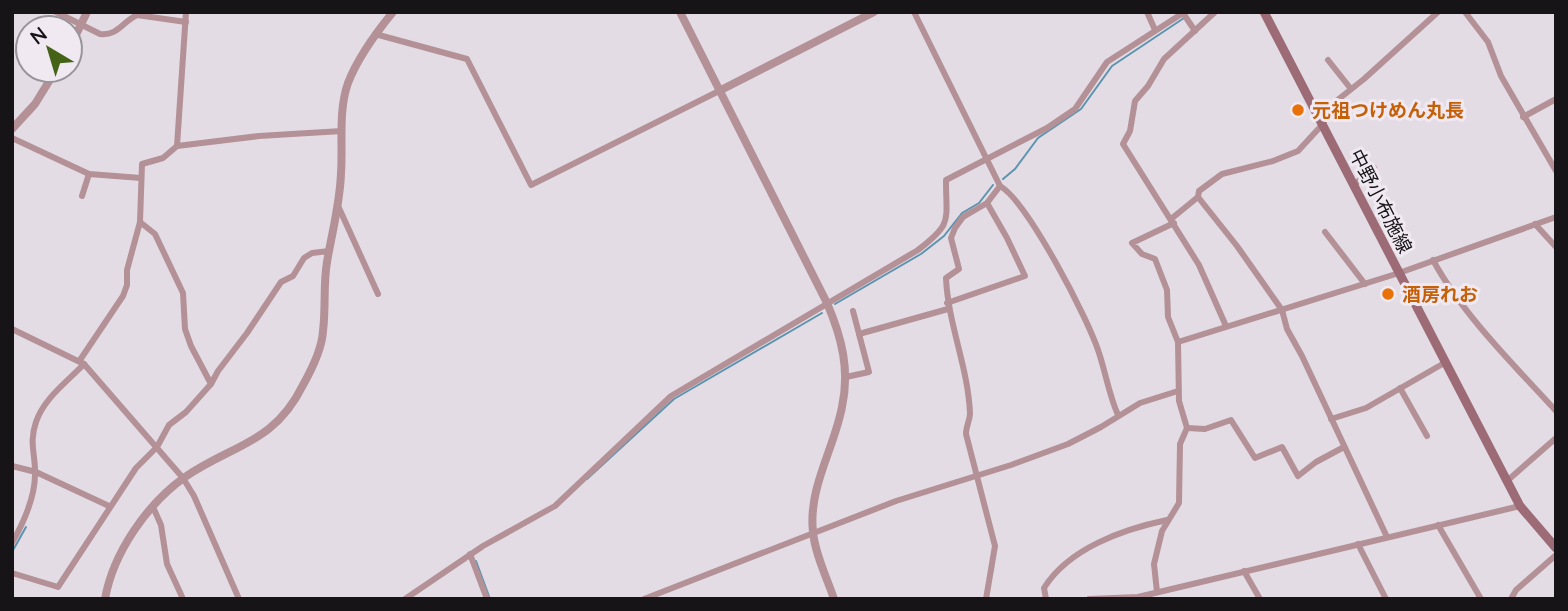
<svg xmlns="http://www.w3.org/2000/svg" width="1568" height="611" viewBox="0 0 1568 611" font-family="Lato,'Noto Sans JP',sans-serif">
<style>
.lines{fill:none;stroke-linecap:round;stroke-linejoin:round}
.stream{stroke:#5c94af;stroke-width:2}
.minor{stroke:#b39197;stroke-width:6}
.tertiary{stroke:#b39197;stroke-width:8}
.secondary{stroke:#9c6b75;stroke-width:9}
.food-dot{fill:#e8710a;stroke:#f0e9f2;stroke-width:2.5}
.labels{text-anchor:middle;stroke-width:6;stroke-linejoin:round;paint-order:stroke}
.food-label{font-size:19px;font-weight:bold;fill:#c56008;stroke:#f0e9f2;text-anchor:start}
.street-label{font-size:19px;fill:#161417;stroke:#f0e9f2}
</style>
<rect width="100%" height="100%" fill="#e3dce4"/>
<g class="lines">
<g class="stream">
<path d="M1003 179 1015 169 1038 138 1081 109 1112 66 1184 18"/>
<path d="M835 304 921 254 944 236 962 213 979 203 993 185"/>
<path d="M587 479 674 399 822 313"/>
<path d="M12 552 26 527"/>
<path d="M476 561 490 599"/>
</g>
<g class="minor">
<path d="M56 12 100 34C118 36 122 22 137 15L186 22"/>
<path d="M914 12 1000 186 987 203 963 217 955 228 951 238 959 269 946 278C948 324 968 367 970 413 970 420 966 426 966 434L995 546 986 599"/>
<path d="M1147 12 1155 30"/>
<path d="M1215 12 1164 59 1148 86 1135 101 1130 131 1123 144 1199 265 1226 326"/>
<path d="M1465 12 1488 42 1501 76 1556 171"/>
<path d="M375 34 467 59 531 185 719 91"/>
<path d="M1328 60 1351 89"/>
<path d="M1523 117 1556 99"/>
<path d="M12 138 89 174 141 178"/>
<path d="M177 146 186 12"/>
<path d="M1354 185 1374 168"/>
<path d="M1000 186C1027 201 1089 320 1099 353 1106 374 1109 395 1118 415"/>
<path d="M82 196 89 174"/>
<path d="M1198 197 1237 246 1282 310 1287 329 1302 356 1387 537"/>
<path d="M339 208 378 294"/>
<path d="M1171 219 1198 197 1199 191 1222 174 1273 161 1298 151 1322 125 1335 102 1364 79 1438 12"/>
<path d="M1535 224 1556 247"/>
<path d="M1325 232 1365 284"/>
<path d="M1433 260C1462 314 1515 366 1556 411"/>
<path d="M947 303 1025 276 1007 238 987 203"/>
<path d="M12 329 84 364 183 478 194 496 239 599"/>
<path d="M859 334 948 309"/>
<path d="M1178 342 1399 273 1556 217"/>
<path d="M80 360 123 296 127 285V270L140 222 142 164 163 158 177 146 259 136 342 131"/>
<path d="M846 377 869 372 853 311"/>
<path d="M211 384 218 371 247 333 281 282 293 276 304 258 312 253 329 251"/>
<path d="M1400 388 1427 436"/>
<path d="M1331 419 1366 408 1446 362"/>
<path d="M1187 428 1205 429 1231 420 1255 458 1282 447 1298 476 1316 462 1344 447"/>
<path d="M12 466 36 472 109 506"/>
<path d="M1507 481 1556 438"/>
<path d="M153 507 161 525 167 564 183 599"/>
<path d="M1438 525 1481 599"/>
<path d="M12 543C24 522 36 496 35 471 35 453 29 442 36 422 44 398 67 382 84 364"/>
<path d="M1358 544 1386 599"/>
<path d="M470 554 487 599"/>
<path d="M1244 571 1260 599"/>
<path d="M12 573 58 587 136 468 157 447 169 425 186 412 211 384 191 346 185 329 183 293 155 234 140 222"/>
<path d="M1157 592 1154 564 1162 531 1179 503 1180 444 1187 428 1179 401 1178 342 1168 317 1167 290 1155 259 1142 254 1132 243 1174 223"/>
<path d="M405 599 483 546 555 506 671 396 918 250C953 223 946 222 946 180L1047 128 1075 109 1107 62 1183 13 1195 31"/>
<path d="M644 599 896 501 1011 465 1068 444 1101 427 1140 403 1178 391"/>
<path d="M1046 599 1044 588C1069 548 1124 529 1167 520"/>
<path d="M1089 599 1138 597 1520 506"/>
<path d="M1511 599 1516 590 1556 555"/>
</g>
<g class="tertiary">
<path d="M680 12 827 303C842 338 850 370 842 407 834 449 808 488 813 532 815 554 827 578 834 599"/>
<path d="M70 47 87 12"/>
<path d="M719 91 874 12"/>
<path d="M12 129 35 104 56 70"/>
<path d="M105 599C113 553 147 504 185 477 233 444 274 444 303 385 312 369 322 349 323 331 326 308 323 285 327 262 332 232 340 204 341 173 343 145 338 111 348 83 358 57 375 34 393 12"/>
</g>
<path class="secondary" d="M1264 12 1507 481 1520 506 1556 548"/>
</g>
<g class="food-dot">
<circle cx="1298" cy="110" r="7"/>
<circle cx="1388" cy="294" r="7"/>
</g>
<g class="labels">
<g class="food-label">
<text x="1312" y="117">元祖つけめん丸長</text>
<text x="1402" y="301">酒房れお</text>
</g>
<g class="street-label">
<text transform="translate(1381 201) rotate(63)" y="7">中野小布施線</text>
</g>
</g>
<rect width="1568" height="611" fill="none" stroke="#161417" stroke-width="28"/>
<g transform="translate(49 49) rotate(322)"><circle r="33" fill="#f0e9f2" stroke="#99949a" stroke-width="2"/>
<path d="M0-5L12 26L0 18L-12 26Z" fill="#446317"/>
<text y="-10" font-size="19" font-weight="bold" text-anchor="middle" fill="#161417">N</text>
</g>
</svg>
